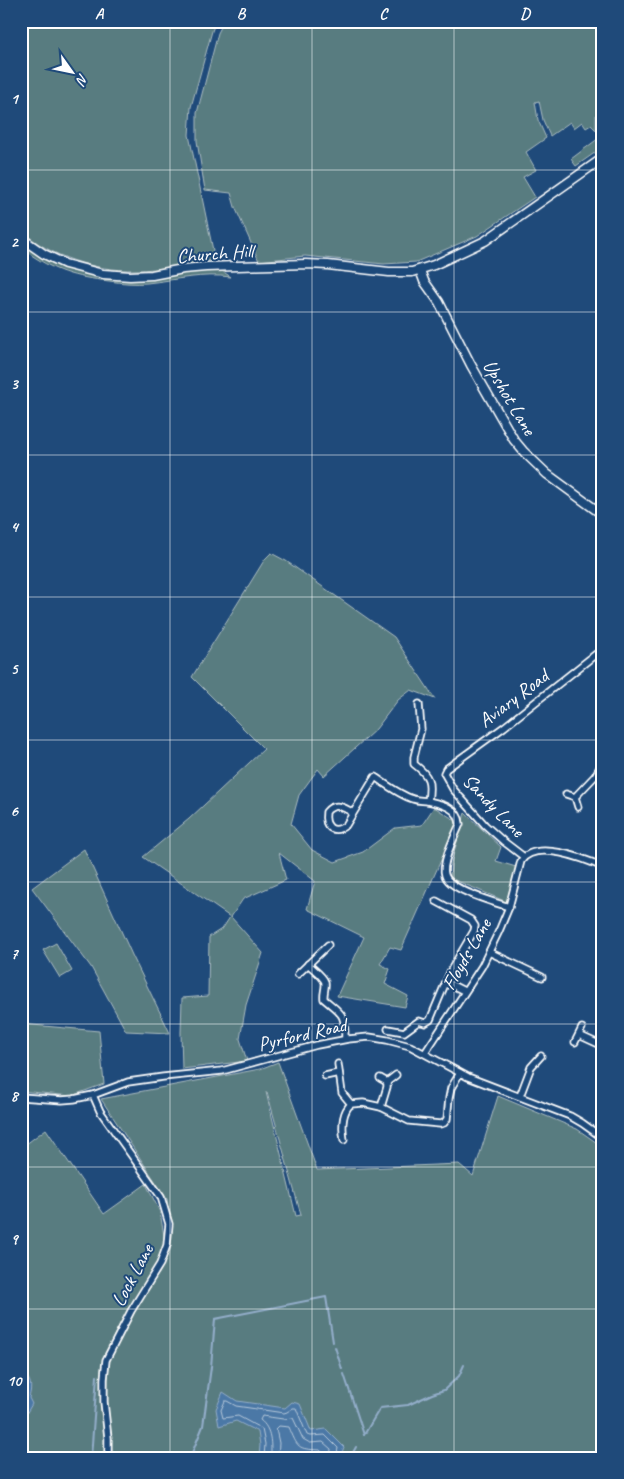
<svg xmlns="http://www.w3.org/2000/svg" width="624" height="1479" viewBox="0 0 624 1479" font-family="Caveat,sans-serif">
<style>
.green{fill:#597b80;stroke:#acbdc0;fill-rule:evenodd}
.water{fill:#4b78a6;stroke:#93aeca}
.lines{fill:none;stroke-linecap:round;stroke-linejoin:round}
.shore{stroke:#b7c9db;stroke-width:1}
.stream{stroke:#93aeca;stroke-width:2}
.street-casing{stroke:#fff;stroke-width:9}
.secondary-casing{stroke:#fff;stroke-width:11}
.street{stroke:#1f4a7a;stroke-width:5.5}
.secondary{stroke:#1f4a7a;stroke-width:8}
.grid{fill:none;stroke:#fff;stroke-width:1;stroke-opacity:0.55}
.labels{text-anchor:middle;stroke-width:4;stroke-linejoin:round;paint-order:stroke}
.street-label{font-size:20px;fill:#fff;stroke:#1f4a7a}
.neatline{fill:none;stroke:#fff;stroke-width:2}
.grid-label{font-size:16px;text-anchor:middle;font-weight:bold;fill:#fff}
</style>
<rect width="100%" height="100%" fill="#1f4a7a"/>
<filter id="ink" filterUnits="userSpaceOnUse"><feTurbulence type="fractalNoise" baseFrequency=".02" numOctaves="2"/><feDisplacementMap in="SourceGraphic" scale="10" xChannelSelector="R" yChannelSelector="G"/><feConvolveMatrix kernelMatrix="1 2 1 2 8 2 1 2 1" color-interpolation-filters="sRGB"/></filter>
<g filter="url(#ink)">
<g class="green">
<path d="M21 21H216L212 31 191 107 189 135 215 260C188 264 161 270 135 270 95 271 50 257 21 230Z"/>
<path d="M224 21H603V113L596 115V130L591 125 586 128 582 122 574 128 570 122 550 136 543 120 539 101 535 102 538 120 546 138 526 152 536 170 523 177 535 197 477 236 416 262 384 264 305 256 259 261 235 207 231 193 205 190 197 141V113L218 33Z"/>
<path d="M603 135V147L576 166 571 159Z"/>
<path d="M21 241 27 246 101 275 219 269 231 277C203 273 175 280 147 283 134 284 122 283 109 281 73 277 55 272 24 250L21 253Z"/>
<path d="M271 553 286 561 394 637 435 699 411 690 398 700 376 729 324 776 318 769 299 795 291 824 312 850 335 862 363 852 395 828 422 825 434 807 458 822 401 950 390 947 380 964 390 969 385 984 408 996 405 1007 337 996 364 937 307 909 315 881 279 853 286 880 243 899 231 917 263 953 246 1005 240 1039 247 1061 182 1069 181 1033 182 998 208 996 209 937 223 928 230 917 143 857 189 819 264 749 192 677 265 559Z"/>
<path d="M465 813 501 847 496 861 516 867 507 902 450 878 451 863Z"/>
<path d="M84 849 132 955 170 1033 126 1031 91 967 32 888Z"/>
<path d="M56 943 72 971 60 978 43 950Z"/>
<path d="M21 1024 99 1031 104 1084 71 1096 21 1091Z"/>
<path d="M278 1062 317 1170 459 1164 473 1176 498 1096 577 1129 603 1147V1458H110L112 1441 107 1403 108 1376 110 1358 138 1306 159 1273 170 1250 171 1224 167 1199 101 1099 260 1069ZM266 1092H267L301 1215 296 1216Z"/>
<path d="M46 1129 104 1214 146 1184 160 1212 166 1248 122 1320 105 1353 101 1368V1382L106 1447 104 1458H21V1148Z"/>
</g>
<g class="water">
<path d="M21 1362 22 1372C32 1380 32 1386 29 1398L32 1404 26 1414 23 1421 21 1422Z"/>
<path d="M223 1392 237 1401 285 1408 292 1402 300 1404 311 1431 326 1429 344 1447 340 1458H259L260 1445 258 1432 236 1421 219 1426 216 1409Z"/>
</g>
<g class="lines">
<g class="shore">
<path d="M264 1458 265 1444 262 1429 238 1416 223 1418 221 1410 225 1401H227L236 1406 284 1413 287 1412 293 1408H296L307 1435 311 1436 325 1435 338 1448 336 1458"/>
<path d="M271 1458C271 1444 272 1429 260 1420L262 1416 283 1419 293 1418 303 1439 310 1443 323 1442 331 1449 330 1458"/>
<path d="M278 1458 279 1443 276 1429 279 1426 289 1427C298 1448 297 1449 320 1450L322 1452V1458"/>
</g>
<g class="stream">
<path d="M335 1347 342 1369"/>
<path d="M344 1374 364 1435"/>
<path d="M364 1435 380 1408 408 1405 432 1394 444 1390 459 1376 464 1365"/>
<path d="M91 1458 97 1376"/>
<path d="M190 1458 203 1426 211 1367 215 1319 326 1297 333 1342"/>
<path d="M350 1458 356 1447"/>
</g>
<defs>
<g id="street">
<path d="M419 704 421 729 414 757V764C430 776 431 782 428 801"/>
<path d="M566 794 575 797 578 807"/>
<path d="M575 797 595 776 603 762"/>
<path d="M353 813C344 807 334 802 326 812 324 827 333 835 346 825L375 777C387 785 400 795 413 799 418 801 423 800 428 801 442 804 459 808 460 824 455 836 441 863 445 875 449 890 494 902 509 907"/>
<path d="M524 857 503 841 485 825 453 789 444 773 446 769 504 727 596 654 600 652 603 653"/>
<path d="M489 952 542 977"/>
<path d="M308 964C313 969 323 976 325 982 326 988 323 993 324 999 343 1015 345 1013 345 1039"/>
<path d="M298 974 328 945"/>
<path d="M446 982 464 991"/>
<path d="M388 1029 404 1032 419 1021 425 1023 430 1020 451 970 474 931 475 926 471 920 436 901"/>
<path d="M579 1035 603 1046"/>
<path d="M575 1042 582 1028"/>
<path d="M425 1053 482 966 499 931 509 907 521 861C535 839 585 859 603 867"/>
<path d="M338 1064 342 1093 351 1104C341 1113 342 1128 344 1140"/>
<path d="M325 1076 339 1073"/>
<path d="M380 1078 387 1082 396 1075"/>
<path d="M93 1095 100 1111 161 1197 169 1224 167 1245 160 1264 131 1311 106 1360 104 1379V1402L108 1438V1458"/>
<path d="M520 1096 531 1067 541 1056"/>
<path d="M21 1097 62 1100 74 1099 93 1095 128 1082 163 1077 222 1071 317 1045 348 1039 369 1037 387 1040 410 1046 468 1077 570 1116 582 1123 603 1138"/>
<path d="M351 1104 363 1103 381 1107 409 1121 440 1124 444 1123 447 1119 449 1098 451 1088 460 1073"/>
<path d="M381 1107 387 1087V1082"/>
</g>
<g id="secondary">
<path d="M21 238 44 254 65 264 103 274 130 276 152 275 183 269 206 267 306 264 328 265 389 272H412L434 265 485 241 603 158"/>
<path d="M420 270 424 281 439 302 471 365 514 440 524 452 547 474 603 515"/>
</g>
</defs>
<use href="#street" class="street-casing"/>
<use href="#secondary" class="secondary-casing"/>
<use href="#street" class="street"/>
<use href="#secondary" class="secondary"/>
</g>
</g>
<path class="grid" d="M170 21V1458M312 21V1458M454 21V1458M21 170H603M21 312H603M21 455H603M21 597H603M21 740H603M21 882H603M21 1024H603M21 1167H603M21 1309H603"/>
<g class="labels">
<g class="street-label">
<text transform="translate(215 253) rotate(-4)" y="7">Church Hill</text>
<text transform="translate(510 397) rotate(59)" y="7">Upshot Lane</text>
<text transform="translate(513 698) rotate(-37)" y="7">Aviary Road</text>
<text transform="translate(494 805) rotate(46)" y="7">Sandy Lane</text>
<text transform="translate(466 954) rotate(-60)" y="7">Floyds Lane</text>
<text transform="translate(302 1034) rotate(-13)" y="7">Pyrford Road</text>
<text transform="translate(132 1275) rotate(-62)" y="7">Lock Lane</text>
</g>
</g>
<rect width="624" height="1479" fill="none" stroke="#1f4a7a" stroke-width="55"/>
<g transform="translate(72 72) rotate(123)" stroke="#1f4a7a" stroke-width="4" paint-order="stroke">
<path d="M0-4L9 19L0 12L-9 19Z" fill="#ffffff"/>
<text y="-8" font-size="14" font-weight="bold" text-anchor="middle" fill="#ffffff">N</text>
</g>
<rect x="28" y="28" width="568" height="1424" class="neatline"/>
<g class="grid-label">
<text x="99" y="19">A</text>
<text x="241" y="19">B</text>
<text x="383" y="19">C</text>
<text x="525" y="19">D</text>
<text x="14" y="104">1</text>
<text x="14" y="247">2</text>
<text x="14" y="389">3</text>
<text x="14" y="532">4</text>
<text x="14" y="674">5</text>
<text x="14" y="816">6</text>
<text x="14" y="959">7</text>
<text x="14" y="1101">8</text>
<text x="14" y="1244">9</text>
<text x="14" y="1386">10</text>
</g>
</svg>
